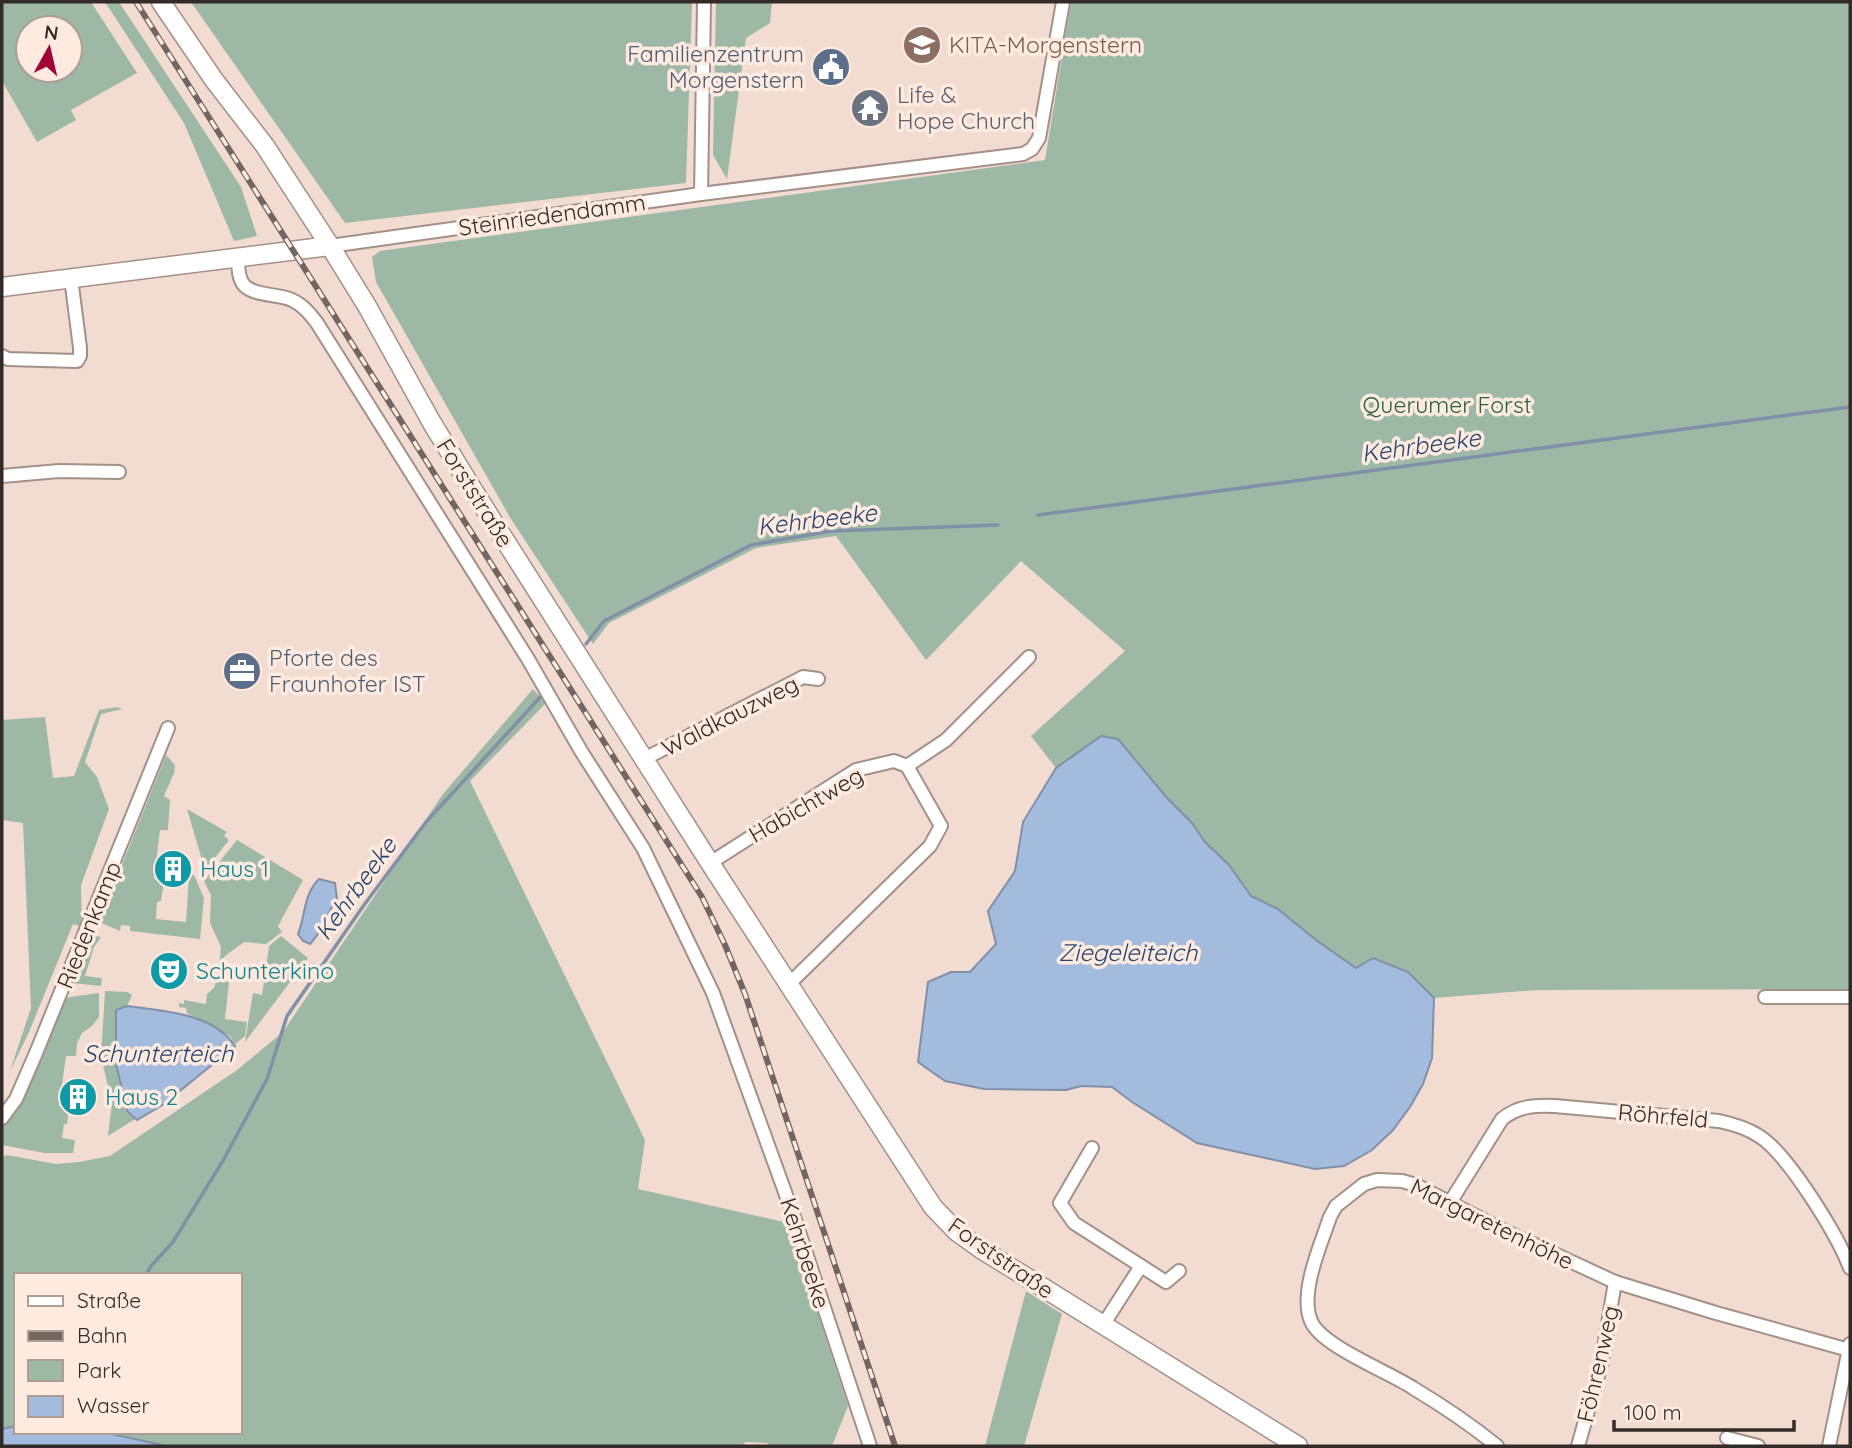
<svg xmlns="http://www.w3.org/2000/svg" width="1852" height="1448" viewBox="0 0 1852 1448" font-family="Quicksand,sans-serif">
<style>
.green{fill:#9db9a5;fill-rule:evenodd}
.water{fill:#a3bbdc;stroke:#8190a6;stroke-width:2}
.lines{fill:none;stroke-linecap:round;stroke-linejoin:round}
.stream{stroke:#8190a6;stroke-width:3.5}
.minor-casing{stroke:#a39086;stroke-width:16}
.secondary-casing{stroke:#a39086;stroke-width:21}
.minor{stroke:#fff;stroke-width:12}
.secondary{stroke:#fff;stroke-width:18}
.rail-casing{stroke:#736660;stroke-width:6}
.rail{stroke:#ffeadf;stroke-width:3.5;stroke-dasharray:10;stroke-linecap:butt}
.labels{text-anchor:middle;stroke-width:7;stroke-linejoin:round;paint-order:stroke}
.education-label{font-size:23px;fill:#785e54;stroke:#ffeadf;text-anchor:start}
.service-label{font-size:23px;fill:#4e5e75;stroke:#ffeadf;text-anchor:end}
.worship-label{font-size:23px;fill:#5b616d;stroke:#ffeadf;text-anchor:start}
.street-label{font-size:23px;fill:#332b27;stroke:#ffeadf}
.park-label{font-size:23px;fill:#29623f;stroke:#ffeadf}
.culture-label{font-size:23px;fill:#0d838f;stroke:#ffeadf;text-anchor:start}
.water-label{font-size:24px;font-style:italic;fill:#264571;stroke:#ffeadf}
</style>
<rect width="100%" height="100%" fill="#f2dcd2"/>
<g class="green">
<path d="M2 2H91L137 73 71 110 76 120 37 142 2 81ZM28 28H70V70H28Z"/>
<path d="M105 2H119L241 187 257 236 234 241 184 123Z"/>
<path d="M191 2H692L686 183 345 223Z"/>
<path d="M716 2H772L770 23 746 38 727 179 713 155Z"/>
<path d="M1071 2H1850V989L1537 990 1434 998 1408 972 1374 958 1356 968 1316 940 1278 909 1251 896 1229 865 1205 842 1192 823 1167 798 1135 758 1101 736 1056 768 1031 736 1125 651 1021 561 926 660 836 536 756 548 609 623 593 644 511 519 376 282 372 257 380 251 1045 160Z"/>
<path d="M533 689 546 703 470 781 645 1140 638 1189 788 1223 848 1406 832 1446H767L768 1443 745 1442 743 1446H166L103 1432H240V1275H16V1426L2 1429V1157L7 1155 56 1164 79 1162 110 1156 237 1070 283 1032 443 794Z"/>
<path d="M117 707 122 709 101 714 85 762 97 777 109 809 81 885 82 927 73 924 29 1032 10 1071 31 1008 23 823 2 820V720L45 717 53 778 74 776 99 710Z"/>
<path d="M166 755 175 765 174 773 164 796 170 800 168 830H160L154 879 164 881 161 901 157 902 156 919 186 922 189 875H194L204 898 200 939 130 931V926L121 925 120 931 99 922Z"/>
<path d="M187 809 227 832 224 836 229 840 205 870Z"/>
<path d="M237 840 303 880 278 926 282 932 266 944 244 942 225 956 219 967 221 947 210 923 211 895 204 881Z"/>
<path d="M94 936 101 937 94 947 85 976 102 978 101 986 71 983 89 939Z"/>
<path d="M281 936 308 958 245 1042 253 993 262 995 269 946Z"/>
<path d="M217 979 229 982 225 1019 247 1022 245 1036 235 1044 230 1036 187 1013 186 1008 179 1007V1003L184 1004V1000L206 1004 207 994 214 988Z"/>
<path d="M105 991 127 992 132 995 127 1006 116 1009V1063L126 1112 135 1119 108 1136 112 1103 101 1057Z"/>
<path d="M99 993V1017L92 1026 82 1033 77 1043 76 1056H66L59 1106 69 1107 67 1124H64L62 1138 75 1140 73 1153H44L2 1145V1123L64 998Z"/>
<path d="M1026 1291 1062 1314 1024 1446H985Z"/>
</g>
<g class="water">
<path d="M1101 736 1118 739 1167 798 1192 823 1205 842 1229 865 1251 896 1278 909 1316 940 1356 968 1373 958 1408 972 1434 998 1432 1058 1423 1084 1410 1107 1393 1130 1372 1150 1344 1166 1315 1169 1197 1143 1132 1102 1112 1087 1081 1086 1066 1090 984 1089 945 1081 918 1062 928 982 951 972H970L996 944 988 911 1015 871 1023 822 1056 768Z"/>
<path d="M319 879 335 883 337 899C326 914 323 931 310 944L303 941 298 934C306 914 303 895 319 879Z"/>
<path d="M127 1006C162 1011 214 1013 235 1046L164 1104 137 1120 127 1111 116 1064V1010Z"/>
<path d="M16 1426V1432H103L166 1446H2V1429Z"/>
</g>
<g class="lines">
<g class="stream">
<path d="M1038 515 1850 407"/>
<path d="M586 644 604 621 751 545 832 531 998 525"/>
<path d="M146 1275 151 1266 173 1242 224 1159 267 1079 287 1016 364 905 426 822 544 693"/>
</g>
<defs>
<g id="minor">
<path d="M701 194 704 2"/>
<path d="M330 246 701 194 1023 154 1032 149 1039 138 1063 2"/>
<path d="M238 257C238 264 238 274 241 280 247 297 278 293 292 300 303 305 310 314 317 323L528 659 581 751 643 848 713 993 794 1217 870 1446"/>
<path d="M2 356 8 359 77 361 80 356V348L71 278"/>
<path d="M2 476 59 471 119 472"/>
<path d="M644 759 803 677 818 679"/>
<path d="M710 863 856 770 894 761 907 766 946 740 1029 657"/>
<path d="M789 984 930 846 941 826 907 766"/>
<path d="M1765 997H1850"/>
<path d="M2 1118 16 1099 36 1053 168 728"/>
<path d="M1092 1148 1060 1203 1074 1223 1166 1282 1179 1271"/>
<path d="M1451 1201 1502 1119C1518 1106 1535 1105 1555 1106L1719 1121C1733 1124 1747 1128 1759 1136 1788 1154 1838 1236 1850 1268"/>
<path d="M1103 1325 1141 1266"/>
<path d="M1727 1438 1758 1446"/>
<path d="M1497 1446C1470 1424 1443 1406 1413 1388 1389 1372 1321 1346 1311 1321 1299 1293 1321 1244 1330 1217L1336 1206 1364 1184 1377 1180 1402 1181 1416 1185 1505 1231 1615 1282 1716 1313 1849 1350"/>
<path d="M1578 1446 1601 1365 1615 1282"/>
<path d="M1829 1446 1850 1344"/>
</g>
<g id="secondary">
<path d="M161 2 214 80 265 146 330 246 367 306 432 423 473 490 710 863 933 1207 957 1232 981 1249 1298 1446"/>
<path d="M2 287 330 246"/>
</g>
</defs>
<use href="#minor" class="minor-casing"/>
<use href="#secondary" class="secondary-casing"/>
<use href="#minor" class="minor"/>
<use href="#secondary" class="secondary"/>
<defs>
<path id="rail" d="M136 2 702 897 725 945 745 994 895 1446"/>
</defs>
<use href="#rail" class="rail-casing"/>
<use href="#rail" class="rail"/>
</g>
<defs>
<symbol id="school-disc" viewBox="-11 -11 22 22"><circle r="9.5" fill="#8d6e63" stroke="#ffeadf"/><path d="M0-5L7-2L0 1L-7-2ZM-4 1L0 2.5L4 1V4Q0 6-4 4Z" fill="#fff"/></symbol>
<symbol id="civic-disc" viewBox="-11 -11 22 22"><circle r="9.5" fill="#5c6f8a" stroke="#ffeadf"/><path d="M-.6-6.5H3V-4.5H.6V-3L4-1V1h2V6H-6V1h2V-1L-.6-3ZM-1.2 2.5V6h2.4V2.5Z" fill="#fff"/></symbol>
<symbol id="temple-disc" viewBox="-11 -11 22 22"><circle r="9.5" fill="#6b7280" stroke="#ffeadf"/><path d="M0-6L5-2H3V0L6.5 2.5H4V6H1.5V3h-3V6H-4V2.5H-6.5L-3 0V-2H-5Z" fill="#fff"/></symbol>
<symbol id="office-disc" viewBox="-11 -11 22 22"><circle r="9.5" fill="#5c6f8a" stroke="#ffeadf"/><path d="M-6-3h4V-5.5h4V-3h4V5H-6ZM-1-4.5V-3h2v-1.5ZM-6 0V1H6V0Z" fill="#fff"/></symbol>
<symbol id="building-disc" viewBox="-11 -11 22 22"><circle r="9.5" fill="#0f9aa8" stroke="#ffeadf"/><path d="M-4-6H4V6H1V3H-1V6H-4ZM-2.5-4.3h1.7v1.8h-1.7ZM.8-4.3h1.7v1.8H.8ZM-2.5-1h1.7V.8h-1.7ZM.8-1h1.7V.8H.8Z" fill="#fff"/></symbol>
<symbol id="theatre-disc" viewBox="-11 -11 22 22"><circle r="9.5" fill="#0f9aa8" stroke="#ffeadf"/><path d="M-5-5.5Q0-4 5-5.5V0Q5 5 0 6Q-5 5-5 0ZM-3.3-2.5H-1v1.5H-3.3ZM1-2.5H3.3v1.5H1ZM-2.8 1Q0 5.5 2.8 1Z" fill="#fff"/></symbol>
</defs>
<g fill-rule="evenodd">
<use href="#school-disc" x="900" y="23" width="44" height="44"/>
<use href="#civic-disc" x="809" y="45" width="44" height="44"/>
<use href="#temple-disc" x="848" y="86" width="44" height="44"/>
<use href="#office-disc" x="220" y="649" width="44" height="44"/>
<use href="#building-disc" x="151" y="847" width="44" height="44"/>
<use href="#theatre-disc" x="147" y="949" width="44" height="44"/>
<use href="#building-disc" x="56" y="1075" width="44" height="44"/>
</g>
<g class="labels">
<g class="education-label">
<text x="949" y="53">KITA-Morgenstern</text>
</g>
<g class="service-label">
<text x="804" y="62">Familienzentrum<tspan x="804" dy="26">Morgenstern</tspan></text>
<text x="269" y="666" text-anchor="start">Pforte des<tspan x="269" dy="26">Fraunhofer IST</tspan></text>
</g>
<g class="worship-label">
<text x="897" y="103">Life &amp;<tspan x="897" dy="26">Hope Church</tspan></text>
</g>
<g class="street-label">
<text transform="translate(552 215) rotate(-8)" y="8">Steinriedendamm</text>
<text transform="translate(475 493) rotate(58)" y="8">Forststraße</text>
<text transform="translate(730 716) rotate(-27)" y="8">Waldkauzweg</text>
<text transform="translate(806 805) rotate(-30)" y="8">Habichtweg</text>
<text transform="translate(89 925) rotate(-68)" y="8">Riedenkamp</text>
<text transform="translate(1663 1116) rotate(5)" y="8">Röhrfeld</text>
<text transform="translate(1492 1224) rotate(26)" y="8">Margaretenhöhe</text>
<text transform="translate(805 1253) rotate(72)" y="8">Kehrbeeke</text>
<text transform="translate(1001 1258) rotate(35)" y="8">Forststraße</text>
<text transform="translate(1598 1364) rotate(-77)" y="8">Föhrenweg</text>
</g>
<g class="park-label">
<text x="1447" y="413">Querumer Forst</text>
</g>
<g class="culture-label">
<text x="200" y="877">Haus 1</text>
<text x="196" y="979">Schunterkino</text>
<text x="105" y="1105">Haus 2</text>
</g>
<g class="water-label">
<text transform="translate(1421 446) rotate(-8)" y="8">Kehrbeeke</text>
<text transform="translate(817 520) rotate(-7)" y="8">Kehrbeeke</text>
<text transform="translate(356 889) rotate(-54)" y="8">Kehrbeeke</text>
<text x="1128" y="961">Ziegeleiteich</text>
<text x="158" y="1062">Schunterteich</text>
</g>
</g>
<rect width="1852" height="1448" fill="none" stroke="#332b27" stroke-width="7"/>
<rect x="14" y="1273" width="228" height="161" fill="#ffeadf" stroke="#ad9e95" stroke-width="2"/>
<rect x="28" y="1296" width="35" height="10" fill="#ffffff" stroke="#ad9e95" stroke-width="2"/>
<text x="77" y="1308" font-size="21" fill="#332b27">Straße</text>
<rect x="28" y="1331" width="35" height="10" fill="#736660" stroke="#ad9e95" stroke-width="2"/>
<text x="77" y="1343" font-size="21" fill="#332b27">Bahn</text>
<rect x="28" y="1360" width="35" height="21" fill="#9db9a5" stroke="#ad9e95" stroke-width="2"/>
<text x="77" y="1378" font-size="21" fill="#332b27">Park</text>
<rect x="28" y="1396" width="35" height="21" fill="#a3bbdc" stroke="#ad9e95" stroke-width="2"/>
<text x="77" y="1413" font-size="21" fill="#332b27">Wasser</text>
<g transform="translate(49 49) rotate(8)"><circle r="33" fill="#ffeadf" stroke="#ad9e95" stroke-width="2"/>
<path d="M0-5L12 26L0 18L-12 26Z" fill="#a20336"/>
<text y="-10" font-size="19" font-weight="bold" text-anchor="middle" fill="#332b27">N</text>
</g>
<path d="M1614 1420v10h180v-10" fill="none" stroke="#332b27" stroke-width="3.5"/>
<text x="1624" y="1420" font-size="21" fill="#332b27" stroke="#ffeadf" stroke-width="5" paint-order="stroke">100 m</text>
</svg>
